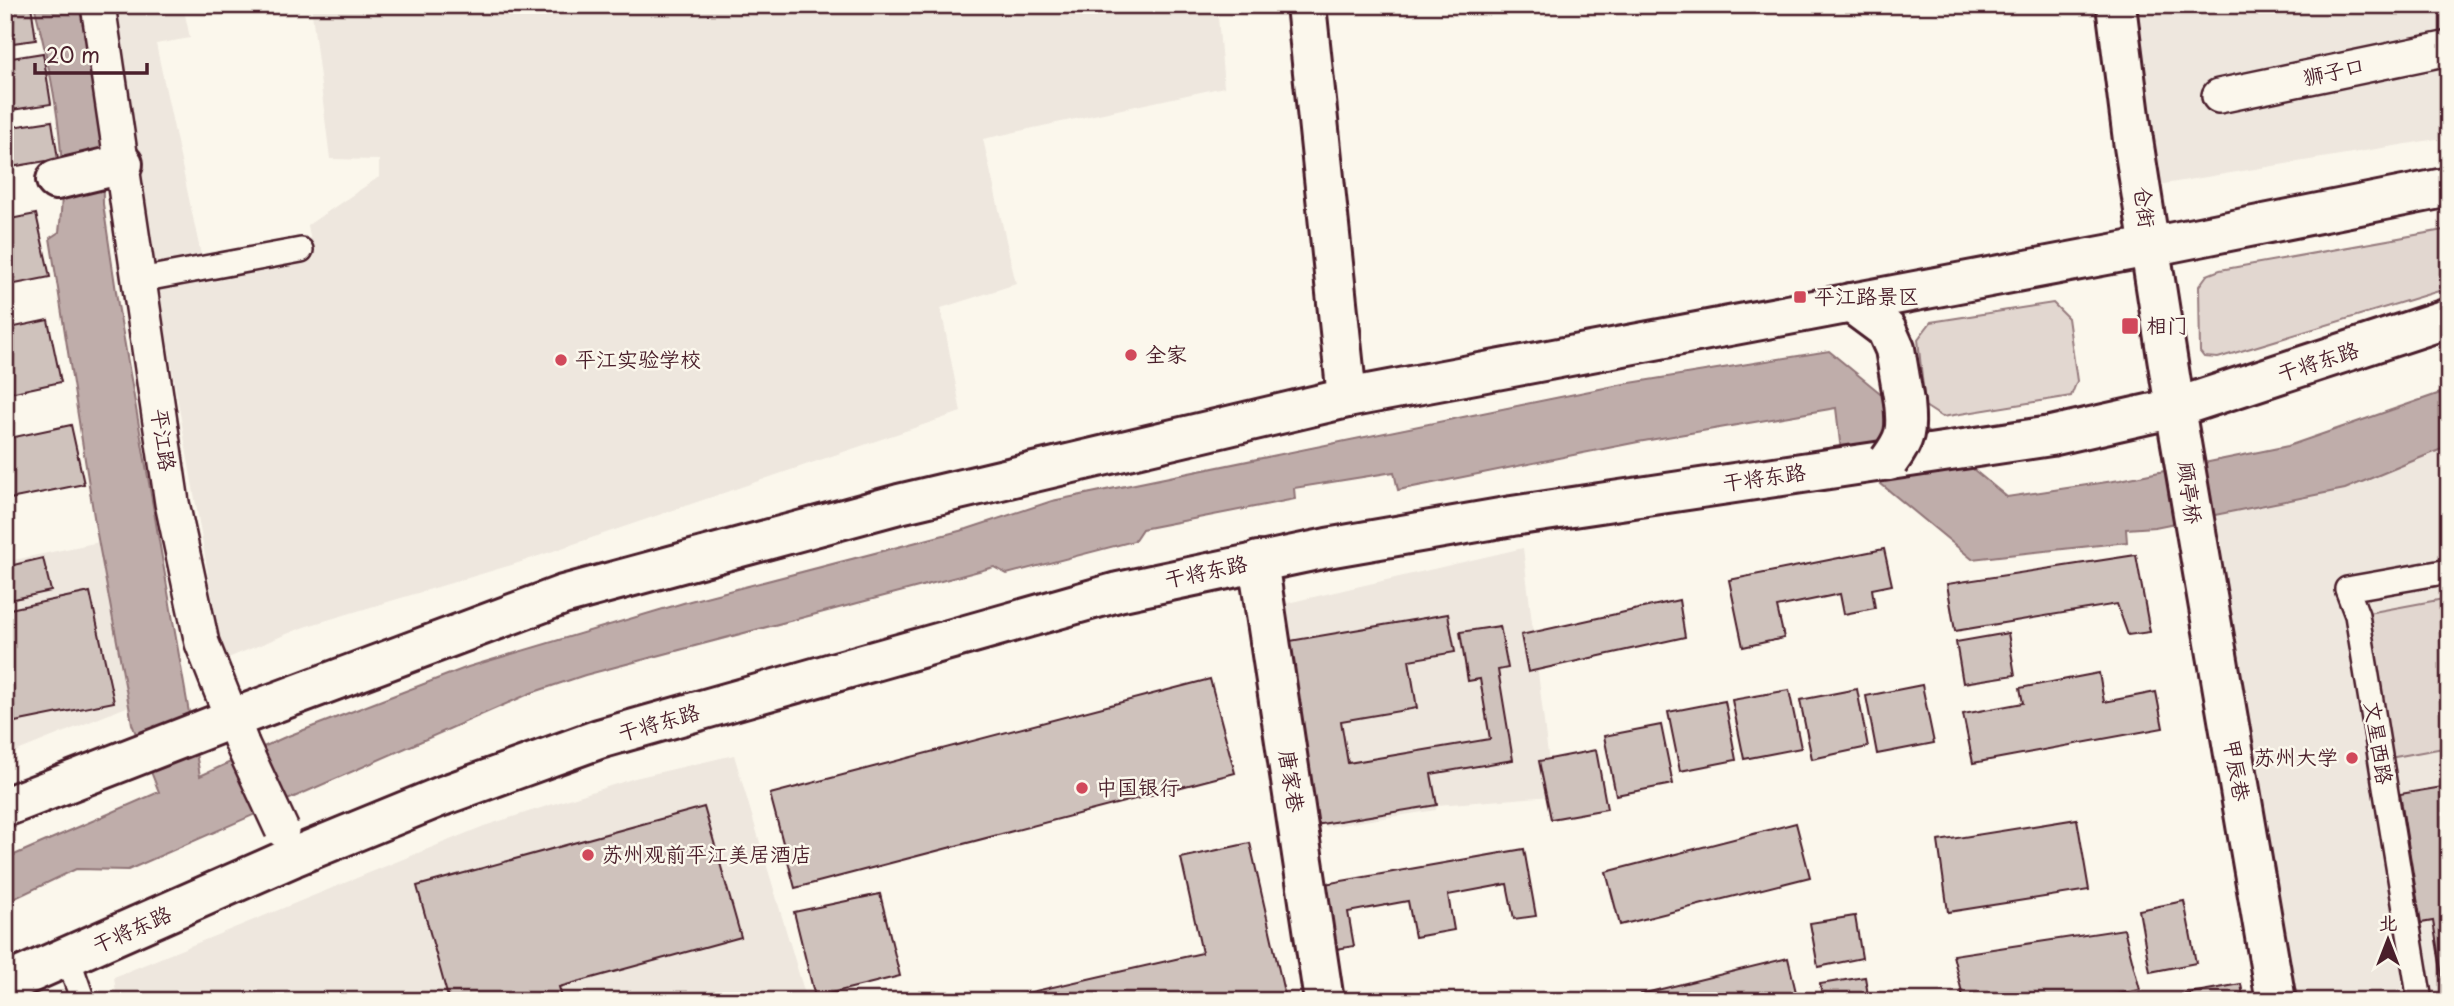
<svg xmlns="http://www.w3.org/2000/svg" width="2454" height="1006" viewBox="0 0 2454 1006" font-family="'Playpen Sans','LXGW WenKai TC',sans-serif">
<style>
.built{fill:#eee7de}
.green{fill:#e2d7d0;stroke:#967b7e;stroke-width:2}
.water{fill:#bfadaa;stroke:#907477;stroke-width:2}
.building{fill:#cfc2bc;stroke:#4a1f2b;stroke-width:2}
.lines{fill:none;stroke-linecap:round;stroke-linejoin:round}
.service-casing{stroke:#4a1f2b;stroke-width:28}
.pedestrian-casing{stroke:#4a1f2b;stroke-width:38}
.minor-casing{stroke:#4a1f2b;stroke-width:44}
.tertiary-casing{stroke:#4a1f2b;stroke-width:44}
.primary-casing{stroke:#4a1f2b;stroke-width:44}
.service{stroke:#fbf7ec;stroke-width:23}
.pedestrian{stroke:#fbf7ec;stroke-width:33}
.minor{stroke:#fbf7ec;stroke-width:38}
.tertiary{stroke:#fbf7ec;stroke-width:38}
.primary{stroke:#fbf7ec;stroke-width:38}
.pedestrian-bridge-casing{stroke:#4a1f2b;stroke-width:38;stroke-linecap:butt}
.primary-bridge-casing{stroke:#4a1f2b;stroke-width:44;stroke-linecap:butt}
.pedestrian-bridge{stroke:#fbf7ec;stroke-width:33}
.primary-bridge{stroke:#fbf7ec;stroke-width:38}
.poi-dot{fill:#d1495b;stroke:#fbf7ec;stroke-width:2.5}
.labels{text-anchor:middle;stroke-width:5;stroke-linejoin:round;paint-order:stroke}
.street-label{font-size:21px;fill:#4a1f2b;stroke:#fbf7ec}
.poi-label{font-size:21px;fill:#4a1f2b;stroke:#fbf7ec;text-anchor:start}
</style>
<rect width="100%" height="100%" fill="#fbf7ec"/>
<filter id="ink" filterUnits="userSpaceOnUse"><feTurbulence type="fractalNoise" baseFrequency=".0143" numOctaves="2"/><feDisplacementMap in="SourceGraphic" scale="14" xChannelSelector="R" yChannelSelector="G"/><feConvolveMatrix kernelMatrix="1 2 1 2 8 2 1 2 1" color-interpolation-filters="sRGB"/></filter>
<g filter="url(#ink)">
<g class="built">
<path d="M105 5H183L190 38 156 44 207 283 314 259 308 225 379 177V160L330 159 311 5H1217L1224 87 983 139 1016 284 941 308 961 412 518 563 304 627 223 660 159 293Z"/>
<path d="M2131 5H2449V137L2158 185Z"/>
<path d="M2449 446V1001H2297L2214 516 2345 489Z"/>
<path d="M99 542 129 706 5 756V562Z"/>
<path d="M1523 548 1553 796 1437 805 1436 810 1325 827 1275 644V606Z"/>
<path d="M734 755 807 1001H117L114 977 484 826 635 778Z"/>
</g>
<g class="green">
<path d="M2449 229V288L2218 358 2204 357 2200 352 2199 286 2207 275 2220 270Z"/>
<path d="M2053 303 2068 318 2077 381 2071 396 1942 417 1925 406 1918 339 1931 322Z"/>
<path d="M2449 598V747L2384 759 2357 615Z"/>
</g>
<path class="water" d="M34 5H79L95 88 102 142 103 204 118 305 200 776 283 738 468 667 690 601 967 529 1052 501 1624 384 1829 351 2007 497 2120 480 2288 446 2449 390V446L2345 489 2155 527 2126 529 2127 542 1972 559 1841 451 1836 408 1638 442 1398 490 1394 472 1294 488 1295 499 1142 529 1134 541 1007 574 994 567 585 675 531 693 128 870 76 869 5 903V859L159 792 132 724 129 706 95 523 50 238 59 232C69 156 53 79 34 5Z"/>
<g class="building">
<path d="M5 5H31L36 40 5 44Z"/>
<path d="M43 53 51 104 5 111V59Z"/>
<path d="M52 121 58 159 5 168V128Z"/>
<path d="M36 214 50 277 5 286V220Z"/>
<path d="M48 320 61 382 5 394V329Z"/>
<path d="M71 425 84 484 5 500V439Z"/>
<path d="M1884 549 1892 585 1872 589 1875 608 1844 614 1840 594 1777 607 1784 638 1743 647 1729 580Z"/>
<path d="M2136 555 2150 632 2128 635 2117 604 1955 631 1947 584Z"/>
<path d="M43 558 51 591 5 601V567Z"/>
<path d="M90 592 114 702 5 724V610Z"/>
<path d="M1679 600 1685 637 1528 672 1521 635Z"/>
<path d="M1448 614 1455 652 1409 660 1417 708 1341 721 1348 763 1490 739 1480 679 1468 681 1460 632 1500 626 1508 668 1498 670 1513 760 1431 774 1437 805 1315 825 1284 642Z"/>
<path d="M2008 633 2015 675 1963 683 1956 642Z"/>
<path d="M2099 673 2104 702 2156 692 2163 728 1973 763 1963 714 2023 703 2020 688Z"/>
<path d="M1210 679 1235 773 795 888 770 794Z"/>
<path d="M1922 685 1934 743 1877 754 1866 696Z"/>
<path d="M1857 689 1868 747 1812 759 1800 700Z"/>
<path d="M1789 690 1801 748 1744 759 1732 700Z"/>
<path d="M1725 701 1736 760 1680 771 1668 712Z"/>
<path d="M1661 725 1673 784 1616 795 1604 736Z"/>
<path d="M1596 750 1607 809 1551 819 1539 761Z"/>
<path d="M2449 786V1001H2446L2433 921 2421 923 2400 794Z"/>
<path d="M704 807 741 937 559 987 563 1001H449L417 886Z"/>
<path d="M2077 819 2089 890 1948 912 1938 841Z"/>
<path d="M1796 823 1810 877 1620 925 1606 872Z"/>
<path d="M1250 843 1286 1001H992L1202 953 1181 858Z"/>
<path d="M1524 849 1536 916 1514 919 1507 884 1448 895 1454 930 1415 937 1408 901 1348 912 1354 946 1325 951 1313 886Z"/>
<path d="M880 894 900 976 815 997 794 912Z"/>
<path d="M2184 901 2196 963 2150 972 2139 910Z"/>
<path d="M1855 916 1862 958 1818 967 1810 923Z"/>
<path d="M2124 929 2140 990 2076 1001H1964L1953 955Z"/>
<path d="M1788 958 1798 1001H1643L1641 994Z"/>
<path d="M1865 977 1869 1001H1823L1820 984Z"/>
<path d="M2241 984 2244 1001 2157 999Z"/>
</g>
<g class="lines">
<defs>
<g id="service">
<path d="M140 280 301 250"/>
<path d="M68 958 83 1001"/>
<path d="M2420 1001 2357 615 2347 589 2449 571"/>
</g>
<g id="pedestrian">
<path d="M98 5 172 503 202 643 241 741"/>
<path d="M2219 96 2449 48"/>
</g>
<g id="minor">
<path d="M1306 5 1347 398"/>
<path d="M56 180 123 164"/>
<path d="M2175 408 2276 1001"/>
<path d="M1258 561 1324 1001"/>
</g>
<path id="tertiary" d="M2116 5 2133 140 2175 408"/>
<g id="primary">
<path d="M1851 303 1886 329 1895 349 1904 402"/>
<path d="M5 807 231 719 563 595 899 504 1347 398 2149 247 2449 187"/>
<path d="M5 984 293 857 442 796 599 739 1118 592 1327 548 1512 516 2051 436 2175 408 2449 318"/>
</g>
</defs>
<use href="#service" class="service-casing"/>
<use href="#pedestrian" class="pedestrian-casing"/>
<use href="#minor" class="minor-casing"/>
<use href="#tertiary" class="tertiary-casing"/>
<use href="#primary" class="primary-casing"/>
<use href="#service" class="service"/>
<use href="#pedestrian" class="pedestrian"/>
<use href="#minor" class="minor"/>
<use href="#tertiary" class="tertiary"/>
<use href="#primary" class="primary"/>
<defs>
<path id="pedestrian-bridge" d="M242 744 282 830"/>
<path id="primary-bridge" d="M1889 461C1906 438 1907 431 1904 402"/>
</defs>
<use href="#pedestrian-bridge" class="pedestrian-bridge-casing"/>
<use href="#primary-bridge" class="primary-bridge-casing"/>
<use href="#pedestrian-bridge" class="pedestrian-bridge"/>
<use href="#primary-bridge" class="primary-bridge"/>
</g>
</g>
<g class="poi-dot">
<rect x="1793" y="290" width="14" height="14" rx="3.5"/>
<rect x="2121" y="317" width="18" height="18" rx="3.5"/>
<circle cx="1131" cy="355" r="7"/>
<circle cx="561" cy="360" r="7"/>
<circle cx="2352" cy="758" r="7"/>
<circle cx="1082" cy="788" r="7"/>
<circle cx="588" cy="855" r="7"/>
</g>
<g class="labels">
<g class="street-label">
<text transform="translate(2334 72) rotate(-12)" y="7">狮子口</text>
<text transform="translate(2144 207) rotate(82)" y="7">仓街</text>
<text transform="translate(2318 362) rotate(-18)" y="7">干将东路</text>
<text transform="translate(163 440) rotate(82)" y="7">平江路</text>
<text transform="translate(1764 478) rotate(-8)" y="7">干将东路</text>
<text transform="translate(2189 493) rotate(82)" y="7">顾亭桥</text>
<text transform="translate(1206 572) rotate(-12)" y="7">干将东路</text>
<text transform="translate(659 723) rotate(-16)" y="7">干将东路</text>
<text transform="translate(2378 743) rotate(81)" y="7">文星西路</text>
<text transform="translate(2236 770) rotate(80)" y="7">甲辰巷</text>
<text transform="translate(1291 781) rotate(81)" y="7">唐家巷</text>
<text transform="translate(132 930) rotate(-24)" y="7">干将东路</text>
</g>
<g class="poi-label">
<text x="1814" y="304">平江路景区</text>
<text x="2146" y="333">相门</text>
<text x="1145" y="362">全家</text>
<text x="575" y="367">平江实验学校</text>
<text x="2338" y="765" text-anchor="end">苏州大学</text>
<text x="1096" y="795">中国银行</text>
<text x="602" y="862">苏州观前平江美居酒店</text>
</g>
</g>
<rect width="2454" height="1006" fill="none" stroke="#fbf7ec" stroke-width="28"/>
<rect x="14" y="14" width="2426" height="978" fill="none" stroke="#4a1f2b" stroke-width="2.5" filter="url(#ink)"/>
<g transform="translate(2388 940)" stroke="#fbf7ec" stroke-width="5" paint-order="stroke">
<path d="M0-5L12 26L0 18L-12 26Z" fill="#4a1f2b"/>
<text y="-10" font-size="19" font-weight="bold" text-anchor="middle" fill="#4a1f2b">北</text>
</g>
<path d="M35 63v10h112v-10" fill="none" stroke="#4a1f2b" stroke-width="3.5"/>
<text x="46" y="63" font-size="21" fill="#4a1f2b" stroke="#fbf7ec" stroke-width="5" paint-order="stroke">20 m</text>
</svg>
